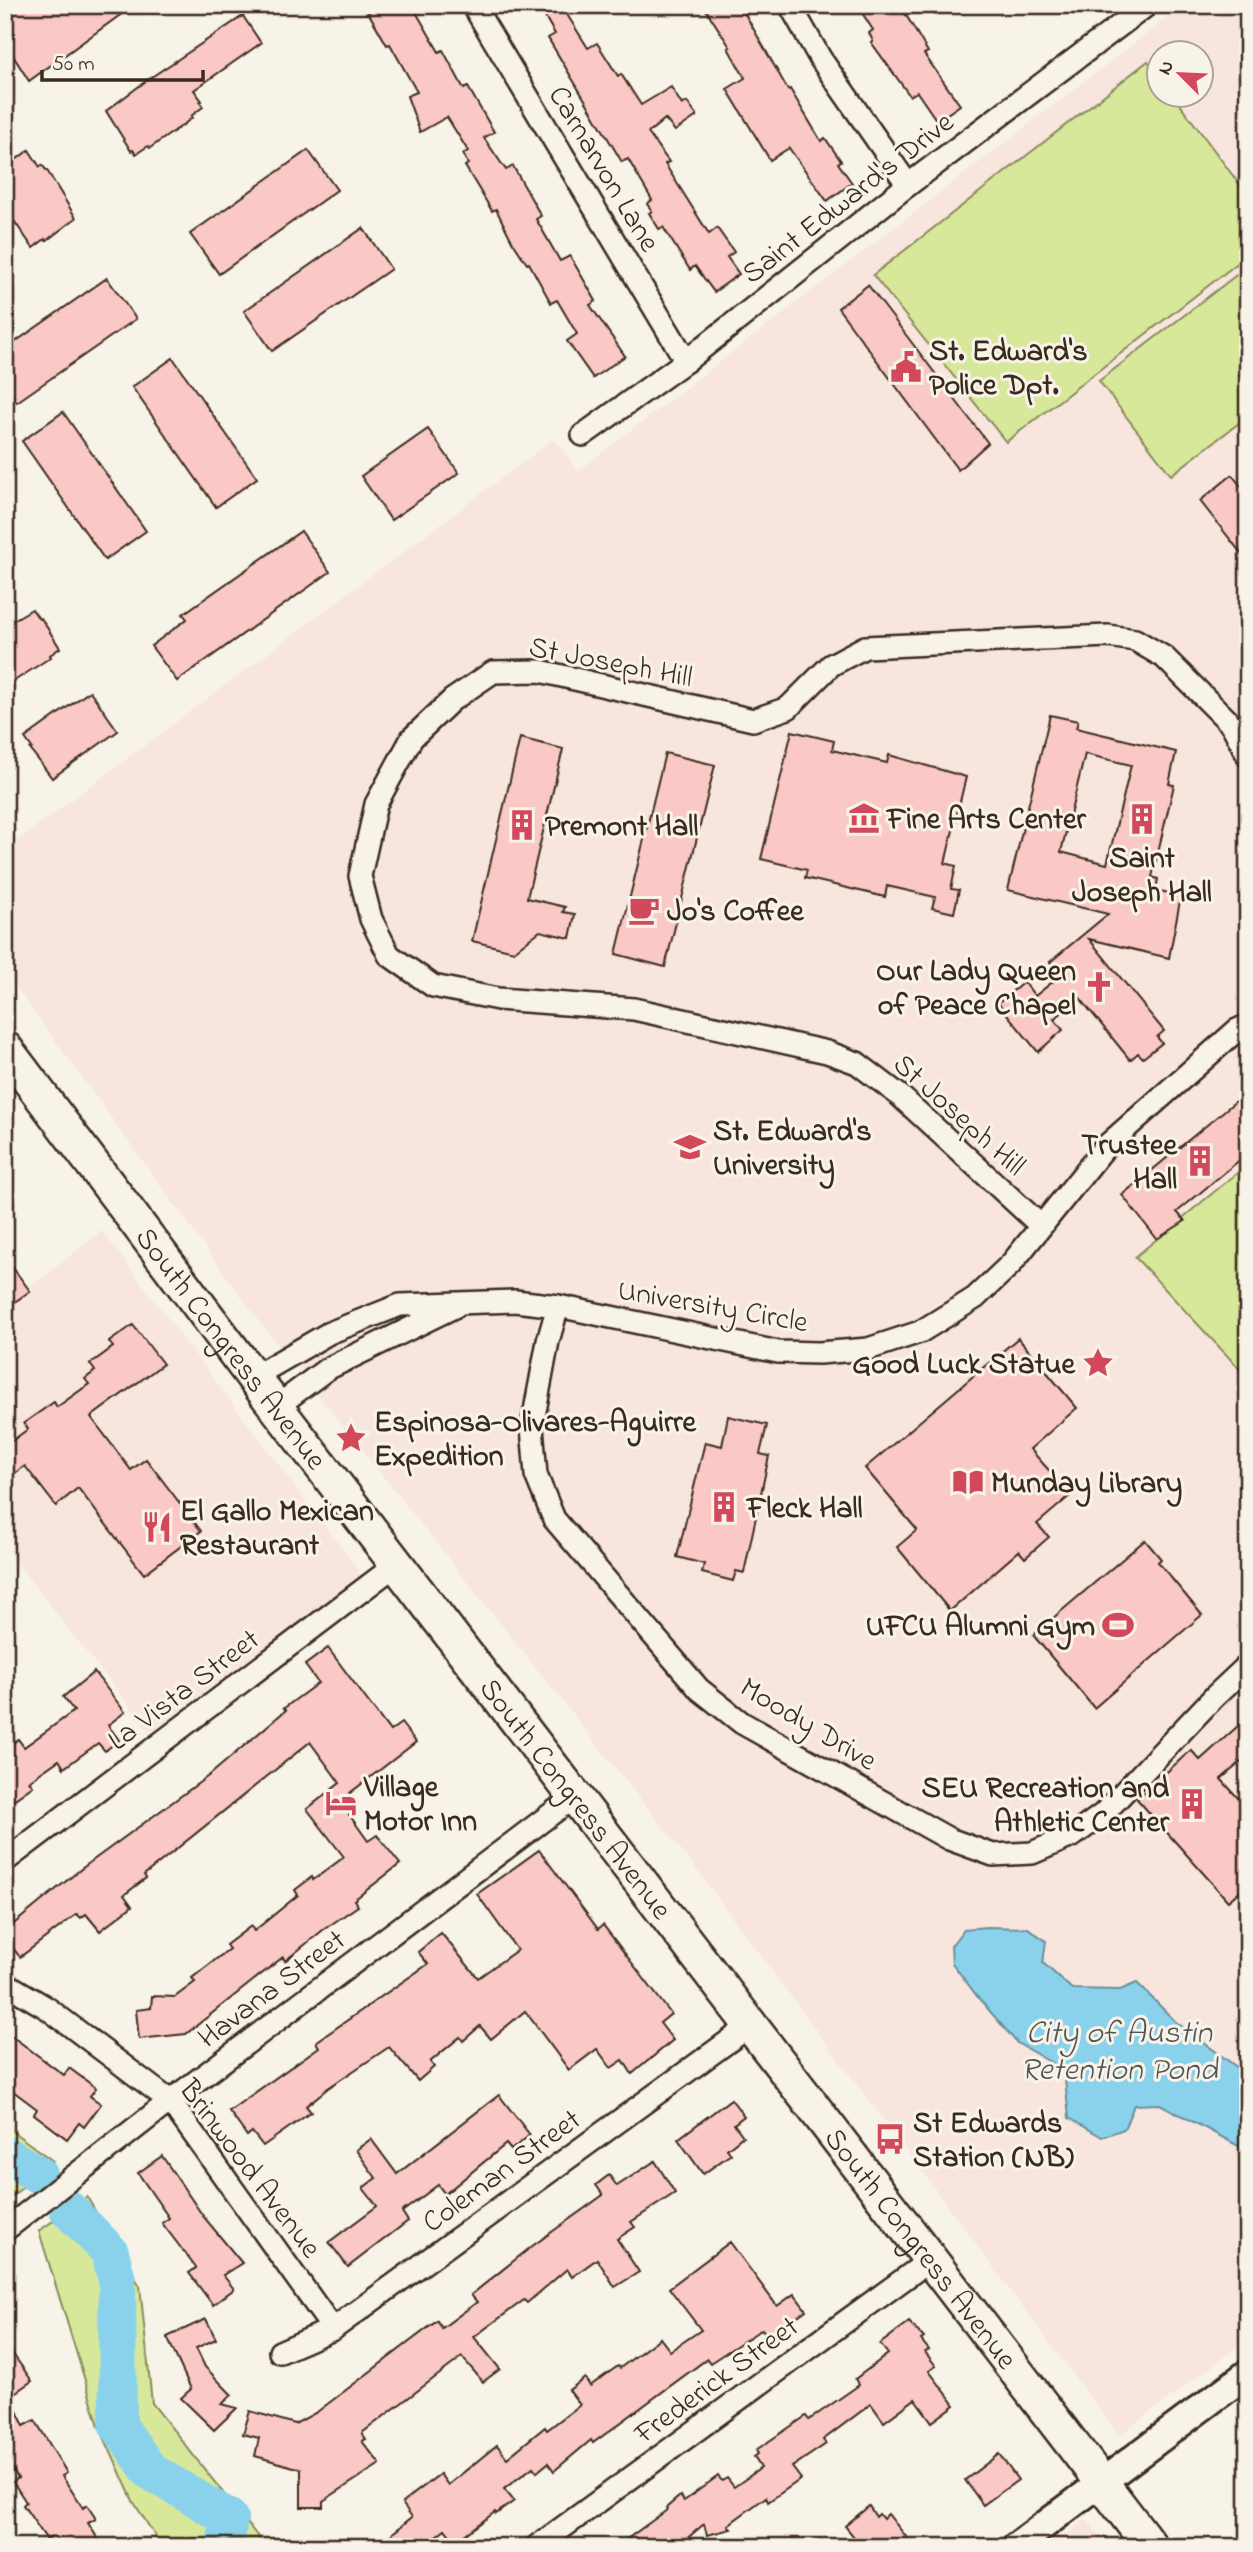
<svg xmlns="http://www.w3.org/2000/svg" width="1253" height="2552" viewBox="0 0 1253 2552" font-family="'Indie Flower',sans-serif">
<style>
.built{fill:#f8e6de;fill-rule:evenodd}
.green{fill:#d7e89b;stroke:#89895c;stroke-width:2}
.water{fill:#8ad2ec;stroke:#6a8f9a;stroke-width:2}
.lines{fill:none;stroke-linecap:round;stroke-linejoin:round}
.river{stroke:#8ad2ec;stroke-width:38}
.building{fill:#fac9c6;stroke:#3b2a1e;stroke-width:2;fill-rule:evenodd}
.minor-casing{stroke:#3b2a1e;stroke-width:26}
.tertiary-casing{stroke:#3b2a1e;stroke-width:32}
.primary-casing{stroke:#3b2a1e;stroke-width:38}
.minor{stroke:#f7f3e8;stroke-width:21}
.tertiary{stroke:#f7f3e8;stroke-width:26}
.primary{stroke:#f7f3e8;stroke-width:33}
.labels{text-anchor:middle;stroke-width:6;stroke-linejoin:round;paint-order:stroke}
.street-label{font-size:30px;fill:#3b2a1e;stroke:#f7f3e8}
.poi-label{font-size:30px;font-weight:bold;fill:#3b2a1e;stroke:#f7f3e8;text-anchor:start}
.water-label{font-size:32px;font-style:italic;fill:#4f5452;stroke:#f7f3e8}
</style>
<rect width="100%" height="100%" fill="#f7f3e8"/>
<filter id="ink" filterUnits="userSpaceOnUse"><feTurbulence type="fractalNoise" baseFrequency=".0143" numOctaves="2"/><feDisplacementMap in="SourceGraphic" scale="14" xChannelSelector="R" yChannelSelector="G"/><feConvolveMatrix kernelMatrix="1 2 1 2 8 2 1 2 1" color-interpolation-filters="sRGB"/></filter>
<g filter="url(#ink)">
<g class="built">
<path d="M1184 5H1248V2339L1119 2436 693 1865 259 1321 5 972V850L554 439 578 471ZM1158 52H1200V94H1158Z"/>
<path d="M102 1231 362 1575 150 1733 5 1548V1306Z"/>
<path d="M1087 2519 1109 2547H1050Z"/>
</g>
<g class="green">
<path d="M1148 61 1158 75V94L1173 95 1248 196V255L1006 442 873 275Z"/>
<path d="M1248 266V416L1171 475 1099 381Z"/>
<path d="M1248 1164V1378L1135 1257Z"/>
<path d="M5 2126 53 2161 9 2199 5 2196Z"/>
<path d="M87 2197 140 2286 152 2403 266 2547H162L133 2501 99 2426 39 2231Z"/>
</g>
<path class="water" d="M987 1927 1028 1928 1046 1941 1043 1963 1072 1989 1120 1990 1137 1983 1176 2022 1238 2068 1248 2069V2151L1160 2104 1134 2105 1124 2129 1102 2137 1069 2118 1064 2070 1017 2043 977 1996 952 1963 951 1946 964 1929Z"/>
<g class="lines">
<g class="river">
<path d="M5 2155 39 2175"/>
<path d="M68 2209 110 2252 117 2280 118 2425 150 2471 229 2518 225 2547"/>
</g>
</g>
<g class="building">
<path d="M5 5H134L29 81 5 43Z"/>
<path d="M364 5H412L439 52 443 50 464 89 468 87 494 132 484 138 506 170 513 166 541 216 536 219 560 261 570 256 596 301 590 305 625 356 593 378 567 341 577 334 557 300 551 303 529 263 527 264 512 241 496 209 492 211 465 166 468 164 463 154 468 151 447 117 420 132 407 96 417 92 390 44 387 45Z"/>
<path d="M538 5H561L588 48 597 43 618 76 621 74 641 105 671 87 682 105 687 102 697 116 675 131 665 119 648 133 669 162 665 164 709 234 717 228 734 252 727 257 739 274 714 292 695 266 690 270 663 227 659 229 649 213 652 211 647 204 652 200 628 159 622 162 548 38 555 34Z"/>
<path d="M703 5H740L788 90 790 89 821 141 825 138 841 161 838 163 852 183 827 201 789 148 770 160 727 89 745 78 728 48 730 47Z"/>
<path d="M857 5H900L928 52 924 54 960 105 937 121 917 92 910 96 871 42 873 41 869 33 873 30Z"/>
<path d="M243 16 261 43 194 90 202 101 200 102 203 107 191 116 192 118 183 125 150 148 148 146 136 154 133 150 131 151 106 111 150 78Z"/>
<path d="M29 150 40 167 42 165 48 172 76 218 46 241 45 239 33 248 5 208V168Z"/>
<path d="M308 150 337 190 219 274 190 234Z"/>
<path d="M363 228 391 269 272 351 244 311Z"/>
<path d="M107 278 136 319 17 402 5 386V349Z"/>
<path d="M868 285 988 443 958 470 838 308Z"/>
<path d="M173 358 257 478 216 507 132 387Z"/>
<path d="M63 412 146 531 105 560 22 441Z"/>
<path d="M428 429 459 473 391 520 361 476Z"/>
<path d="M1232 475 1248 495V562L1200 501Z"/>
<path d="M301 531 330 572 177 681 151 646 187 619 183 614Z"/>
<path d="M32 609 39 619 41 618 60 648 50 655 51 657 5 687V625Z"/>
<path d="M90 691 118 731 52 778 30 749 32 748 25 738Z"/>
<path d="M1050 715 1078 721 1076 728 1176 752 1169 784 1174 785 1152 877 1158 879 1156 890 1181 896 1169 958 1089 939 1164 1031 1157 1037 1162 1043 1143 1058 1138 1053 1130 1060 1080 998 1054 1019 1063 1030 1038 1052 998 1003 1024 982 1035 996 1061 975 1050 962 1108 914 1008 890ZM1085 754 1131 765 1107 864 1061 852Z"/>
<path d="M792 731 834 741 832 750 887 763 889 755 966 777 945 863 956 866 951 889 959 890 954 913 932 908 935 897 887 886 885 897 805 878 807 870 761 859Z"/>
<path d="M520 738 563 749 527 898 565 907 563 912 575 914 570 938 540 931 514 951 472 941Z"/>
<path d="M665 753 715 765 665 967 616 954Z"/>
<path d="M1248 1091V1153L1177 1212 1185 1221 1157 1239 1122 1195Z"/>
<path d="M5 1257 30 1291 5 1309Z"/>
<path d="M133 1325 163 1364 91 1417 131 1470 146 1459 201 1531 144 1574 78 1488 56 1506 25 1466 5 1480V1446L28 1429 24 1423 54 1402 57 1407 89 1384 85 1379 95 1371 90 1364 113 1347 109 1342Z"/>
<path d="M1018 1338 1077 1408 1030 1449 1071 1495 1037 1524 1049 1537 1025 1558 1019 1551 950 1611 897 1547 917 1530 865 1468Z"/>
<path d="M728 1416 767 1425 760 1454 769 1456 744 1573 736 1571 733 1581 702 1573 704 1564 677 1557 705 1442 722 1446Z"/>
<path d="M1145 1540 1161 1559 1158 1562 1202 1615 1094 1708 1033 1635Z"/>
<path d="M328 1648 390 1731 401 1723 416 1742 350 1793 343 1806 368 1841 377 1835 400 1864 354 1900 358 1906 323 1930 285 1961 283 1957 186 2034 139 2039 136 2010 151 2008 152 1996 175 1997 195 1982 192 1978 229 1949 226 1945 251 1926 254 1931 298 1895 295 1890 312 1877 313 1880 344 1857 307 1809 340 1783 310 1742 144 1875 146 1878 124 1895 132 1906 100 1931 86 1914 81 1918 77 1914 20 1957 5 1938V1931L81 1869 211 1774 286 1710 284 1708 318 1683 305 1665Z"/>
<path d="M94 1672 125 1712 108 1725 119 1740 105 1751 98 1743 64 1768 59 1760 29 1781 33 1786 5 1806V1749L18 1739 24 1747 74 1711 63 1697Z"/>
<path d="M1248 1717V1756L1221 1779 1248 1809V1884L1228 1901 1137 1799 1191 1750 1200 1760Z"/>
<path d="M539 1850 598 1929 603 1925 671 2014 660 2023 673 2040 632 2074 623 2060 611 2068 597 2049 569 2070 525 2011 491 2039 480 2026 463 2041 460 2037 430 2062 434 2067 418 2081 389 2047 328 2088 306 2106 311 2112 263 2146 252 2132 247 2136 229 2111 319 2047 316 2042 428 1964 418 1952 441 1933 478 1978 517 1950 477 1894Z"/>
<path d="M5 2031 64 2075 69 2068 96 2088 90 2096 101 2104 84 2127 79 2123 67 2139 34 2114 37 2109 5 2085Z"/>
<path d="M499 2095 530 2135 511 2150 506 2144 445 2194 438 2185 402 2212 408 2221 348 2267 329 2242 377 2206 363 2188 376 2178 356 2150 371 2139 397 2174Z"/>
<path d="M731 2099 744 2116 734 2124 743 2136 727 2149 731 2154 703 2174 678 2139Z"/>
<path d="M162 2156 203 2216 242 2263 223 2275 234 2289 213 2305 189 2273 196 2268 162 2223 169 2218 138 2173Z"/>
<path d="M655 2161 675 2193 631 2222 635 2227 617 2239 639 2272 615 2287 597 2259 572 2277 567 2269 527 2303 524 2300 474 2337 500 2369 483 2382 462 2357 362 2433 366 2439 362 2441 380 2464 323 2501V2507H301V2469L255 2456 259 2438 243 2434 250 2411 295 2424 317 2412 437 2321 442 2328 477 2302 471 2295 531 2247 603 2195 596 2185 609 2175 617 2186Z"/>
<path d="M730 2242 777 2306 794 2294 806 2310 768 2337 762 2329 710 2363 707 2359 593 2443 591 2440 554 2471 548 2463 537 2472 533 2467 504 2489 514 2501 496 2514 495 2512 455 2542 445 2529 422 2547H376L412 2517 402 2503 440 2474 448 2485 497 2445 507 2458 545 2427 547 2430 580 2405 569 2390 585 2378 590 2386 618 2366 620 2368 660 2338 670 2351 701 2330 669 2288Z"/>
<path d="M206 2319 216 2339 196 2348 205 2367 232 2395 222 2404 237 2408 214 2430 181 2398 191 2389 167 2337Z"/>
<path d="M909 2322 924 2338 921 2340 929 2350 925 2352 936 2366 929 2371 955 2405 932 2422 915 2399 884 2422 871 2404 823 2440 826 2444 792 2467 801 2479 768 2502 766 2497 728 2525 731 2529 707 2535 704 2524 677 2547H616L667 2510 666 2508 680 2496 684 2501 718 2476 722 2481 727 2478 734 2487 761 2468 754 2457 758 2454 756 2450 806 2416 809 2420 859 2385 855 2379 888 2354 880 2344Z"/>
<path d="M5 2343 32 2381 10 2396 24 2426 35 2420 67 2473 62 2476 83 2508 87 2505 96 2519 88 2523 103 2547H61L54 2536 47 2540 23 2505 26 2502 13 2482 18 2478 5 2456Z"/>
<path d="M999 2454 1018 2480 983 2505 965 2480Z"/>
<path d="M869 2506 876 2517 879 2514 883 2519 888 2514 914 2547H862L845 2526Z"/>
</g>
<g class="lines">
<defs>
<g id="minor">
<path d="M473 5 686 361"/>
<path d="M790 5 820 58 908 185"/>
<path d="M583 435 686 361 908 185 1147 5"/>
<path d="M1040 1225 899 1095 857 1063 827 1052 634 1009 498 999 433 986 389 955 371 919 360 876 376 804 412 738 452 700 493 672 540 671 753 720 788 708 831 665 865 647 1108 636 1135 640 1164 657 1232 725 1248 756"/>
<path d="M558 1306 548 1341 532 1427 536 1475 554 1519 699 1689 742 1723 949 1839 993 1855 1032 1853 1074 1835 1103 1814 1215 1696 1248 1665"/>
<path d="M253 1377 329 1333 400 1305 515 1301 558 1306 778 1352 819 1353 868 1349 920 1332 975 1298 1011 1264 1105 1147 1237 1030 1248 1025"/>
<path d="M276 1407 327 1369 456 1306"/>
<path d="M5 1861 397 1564"/>
<path d="M5 1983 47 2008 170 2101 333 2329"/>
<path d="M5 2230 170 2101 575 1796"/>
<path d="M280 2352 333 2329 751 2025"/>
<path d="M536 2547 930 2260"/>
</g>
<path id="tertiary" d="M1015 2547 1248 2373"/>
<g id="primary">
<path id="s1" d="M5 1048 253 1377 1151 2547"/>
</g>
</defs>
<use href="#minor" class="minor-casing"/>
<use href="#tertiary" class="tertiary-casing"/>
<use href="#primary" class="primary-casing"/>
<use href="#minor" class="minor"/>
<use href="#tertiary" class="tertiary"/>
<use href="#primary" class="primary"/>
</g>
</g>
<defs>
<symbol id="civic-bare" viewBox="-9 -9 18 18"><path d="M-.6-6.5H3V-4.5H.6V-3L4-1V1h2V6H-6V1h2V-1L-.6-3ZM-1.2 2.5V6h2.4V2.5Z" fill="#d1495b" stroke="#f7f3e8" stroke-width="2.5" paint-order="stroke"/></symbol>
<symbol id="museum-bare" viewBox="-9 -9 18 18"><path d="M0-6L6-3V-2H-6V-3ZM-5-1h2V3h-2ZM-1-1h2V3h-2ZM3-1h2V3H3ZM-6 4H6V6H-6Z" fill="#d1495b" stroke="#f7f3e8" stroke-width="2.5" paint-order="stroke"/></symbol>
<symbol id="building-bare" viewBox="-9 -9 18 18"><path d="M-4-6H4V6H1V3H-1V6H-4ZM-2.5-4.3h1.7v1.8h-1.7ZM.8-4.3h1.7v1.8H.8ZM-2.5-1h1.7V.8h-1.7ZM.8-1h1.7V.8H.8Z" fill="#d1495b" stroke="#f7f3e8" stroke-width="2.5" paint-order="stroke"/></symbol>
<symbol id="cafe-bare" viewBox="-9 -9 18 18"><path d="M-5.5-4.5H6V0H3Q3 3.5 0 3.5H-2.5Q-5.5 3.5-5.5 0ZM3-3.2v2h1.7v-2ZM-6 4.5H4V6H-6Z" fill="#d1495b" stroke="#f7f3e8" stroke-width="2.5" paint-order="stroke"/></symbol>
<symbol id="church-bare" viewBox="-9 -9 18 18"><path d="M-1.2-6h2.4v3.5h3.3v2.4h-3.3V6h-2.4V-.1h-3.3v-2.4h3.3Z" fill="#d1495b" stroke="#f7f3e8" stroke-width="2.5" paint-order="stroke"/></symbol>
<symbol id="university-bare" viewBox="-9 -9 18 18"><path d="M0-5L7-2L0 1L-7-2ZM-4 1L0 2.5L4 1V4Q0 6-4 4Z" fill="#d1495b" stroke="#f7f3e8" stroke-width="2.5" paint-order="stroke"/></symbol>
<symbol id="sight-bare" viewBox="-9 -9 18 18"><path d="M0-6L1.8-2.2L6-1.7L2.9 1.2L3.7 5.4L0 3.3L-3.7 5.4L-2.9 1.2L-6-1.7L-1.8-2.2Z" fill="#d1495b" stroke="#f7f3e8" stroke-width="2.5" paint-order="stroke"/></symbol>
<symbol id="library-bare" viewBox="-9 -9 18 18"><path d="M-6-4Q-3-5.5-.7-3.5V5Q-3 3-6 4ZM6-4Q3-5.5 .7-3.5V5Q3 3 6 4Z" fill="#d1495b" stroke="#f7f3e8" stroke-width="2.5" paint-order="stroke"/></symbol>
<symbol id="restaurant-bare" viewBox="-9 -9 18 18"><path d="M-5-6h1v4h1v-4h1v4h1v-4h1v5L-1.5 .5V6h-2V.5L-5-1ZM5-6V6H3V1.5H1.5Q1.5-4 5-6Z" fill="#d1495b" stroke="#f7f3e8" stroke-width="2.5" paint-order="stroke"/></symbol>
<symbol id="stadium-bare" viewBox="-9 -9 18 18"><path d="M0-5a6.5 5 0 1 0 0 10a6.5 5 0 1 0 0-10ZM-3.5-1.8h7v3.6h-7Z" fill="#d1495b" stroke="#f7f3e8" stroke-width="2.5" paint-order="stroke"/></symbol>
<symbol id="hotel-bare" viewBox="-9 -9 18 18"><path d="M-6-4.5h1.5V1H6V5H4.5V3h-9V5H-6ZM-4 0a1.8 1.8 0 1 1 3.6 0ZM.5 0V-2.5h3Q6-2.5 6 0Z" fill="#d1495b" stroke="#f7f3e8" stroke-width="2.5" paint-order="stroke"/></symbol>
<symbol id="bus-bare" viewBox="-9 -9 18 18"><path d="M-5-6H5V4H4V6H2V4H-2V6H-4V4H-5ZM-3.5-4V0h7V-4ZM-3.5 1.2v1.5H-2V1.2ZM2 1.2v1.5H3.5V1.2Z" fill="#d1495b" stroke="#f7f3e8" stroke-width="2.5" paint-order="stroke"/></symbol>
</defs>
<g fill-rule="evenodd">
<use href="#civic-bare" x="884" y="345" width="44" height="44"/>
<use href="#museum-bare" x="842" y="796" width="44" height="44"/>
<use href="#building-bare" x="1120" y="797" width="44" height="44"/>
<use href="#building-bare" x="500" y="803" width="44" height="44"/>
<use href="#cafe-bare" x="622" y="888" width="44" height="44"/>
<use href="#church-bare" x="1077" y="965" width="44" height="44"/>
<use href="#university-bare" x="668" y="1125" width="44" height="44"/>
<use href="#building-bare" x="1178" y="1139" width="44" height="44"/>
<use href="#sight-bare" x="1076" y="1341" width="44" height="44"/>
<use href="#sight-bare" x="329" y="1416" width="44" height="44"/>
<use href="#library-bare" x="946" y="1460" width="44" height="44"/>
<use href="#building-bare" x="702" y="1485" width="44" height="44"/>
<use href="#restaurant-bare" x="135" y="1505" width="44" height="44"/>
<use href="#stadium-bare" x="1096" y="1603" width="44" height="44"/>
<use href="#hotel-bare" x="319" y="1781" width="44" height="44"/>
<use href="#building-bare" x="1170" y="1782" width="44" height="44"/>
<use href="#bus-bare" x="868" y="2117" width="44" height="44"/>
</g>
<g class="labels">
<g class="street-label">
<text transform="translate(605 168) rotate(59)" y="10">Carnarvon Lane</text>
<text transform="translate(847 197) rotate(-38)" y="10">Saint Edward's Drive</text>
<text transform="translate(611 661) rotate(11)" y="10">St Joseph Hill</text>
<text transform="translate(960 1114) rotate(42)" y="10">St Joseph Hill</text>
<text transform="translate(713 1305) rotate(10)" y="10">University Circle</text>
<text dy="10" stroke="none"><textPath href="#s1" startOffset="376">South Congress Avenue</textPath></text>
<text transform="translate(183 1689) rotate(-37)" y="10">La Vista Street</text>
<text transform="translate(809 1723) rotate(31)" y="10">Moody Drive</text>
<text dy="10" stroke="none"><textPath href="#s1" startOffset="943">South Congress Avenue</textPath></text>
<text transform="translate(271 1988) rotate(-37)" y="10">Havana Street</text>
<text transform="translate(251 2168) rotate(53)" y="10">Brinwood Avenue</text>
<text transform="translate(501 2170) rotate(-36)" y="10">Coleman Street</text>
<text dy="10" stroke="none"><textPath href="#s1" startOffset="1510">South Congress Avenue</textPath></text>
<text transform="translate(716 2379) rotate(-36)" y="10">Frederick Street</text>
</g>
<g class="poi-label">
<text x="929" y="360">St. Edward's<tspan x="929" dy="34">Police Dpt.</tspan></text>
<text x="887" y="828">Fine Arts Center</text>
<text x="545" y="835">Premont Hall</text>
<text x="1142" y="867" text-anchor="middle">Saint<tspan x="1142" dy="34">Joseph Hall</tspan></text>
<text x="667" y="920">Jo's Coffee</text>
<text x="1076" y="980" text-anchor="end">Our Lady Queen<tspan x="1076" dy="34">of Peace Chapel</tspan></text>
<text x="713" y="1140">St. Edward's<tspan x="713" dy="34">University</tspan></text>
<text x="1177" y="1154" text-anchor="end">Trustee<tspan x="1177" dy="34">Hall</tspan></text>
<text x="1075" y="1373" text-anchor="end">Good Luck Statue</text>
<text x="374" y="1431">Espinosa-Olivares-Aguirre<tspan x="374" dy="34">Expedition</tspan></text>
<text x="991" y="1492">Munday Library</text>
<text x="747" y="1517">Fleck Hall</text>
<text x="180" y="1520">El Gallo Mexican<tspan x="180" dy="34">Restaurant</tspan></text>
<text x="1095" y="1635" text-anchor="end">UFCU Alumni Gym</text>
<text x="364" y="1796">Village<tspan x="364" dy="34">Motor Inn</tspan></text>
<text x="1169" y="1797" text-anchor="end">SEU Recreation and<tspan x="1169" dy="34">Athletic Center</tspan></text>
<text x="913" y="2132">St Edwards<tspan x="913" dy="34">Station (NB)</tspan></text>
</g>
<g class="water-label">
<text x="1119" y="2042">City of Austin<tspan x="1119" dy="37">Retention Pond</tspan></text>
</g>
</g>
<rect width="1253" height="2552" fill="none" stroke="#f7f3e8" stroke-width="28"/>
<rect x="14" y="14" width="1225" height="2524" fill="none" stroke="#3b2a1e" stroke-width="2.5" filter="url(#ink)"/>
<g transform="translate(1180 74) rotate(294)"><circle r="33" fill="#f7f3e8" stroke="#aca397" stroke-width="2"/>
<path d="M0-5L12 26L0 18L-12 26Z" fill="#d1495b"/>
<text y="-10" font-size="19" font-weight="bold" text-anchor="middle" fill="#3b2a1e">N</text>
</g>
<path d="M42 70v10h161v-10" fill="none" stroke="#3b2a1e" stroke-width="3.5"/>
<text x="52" y="70" font-size="21" fill="#3b2a1e" stroke="#f7f3e8" stroke-width="5" paint-order="stroke">50 m</text>
</svg>
